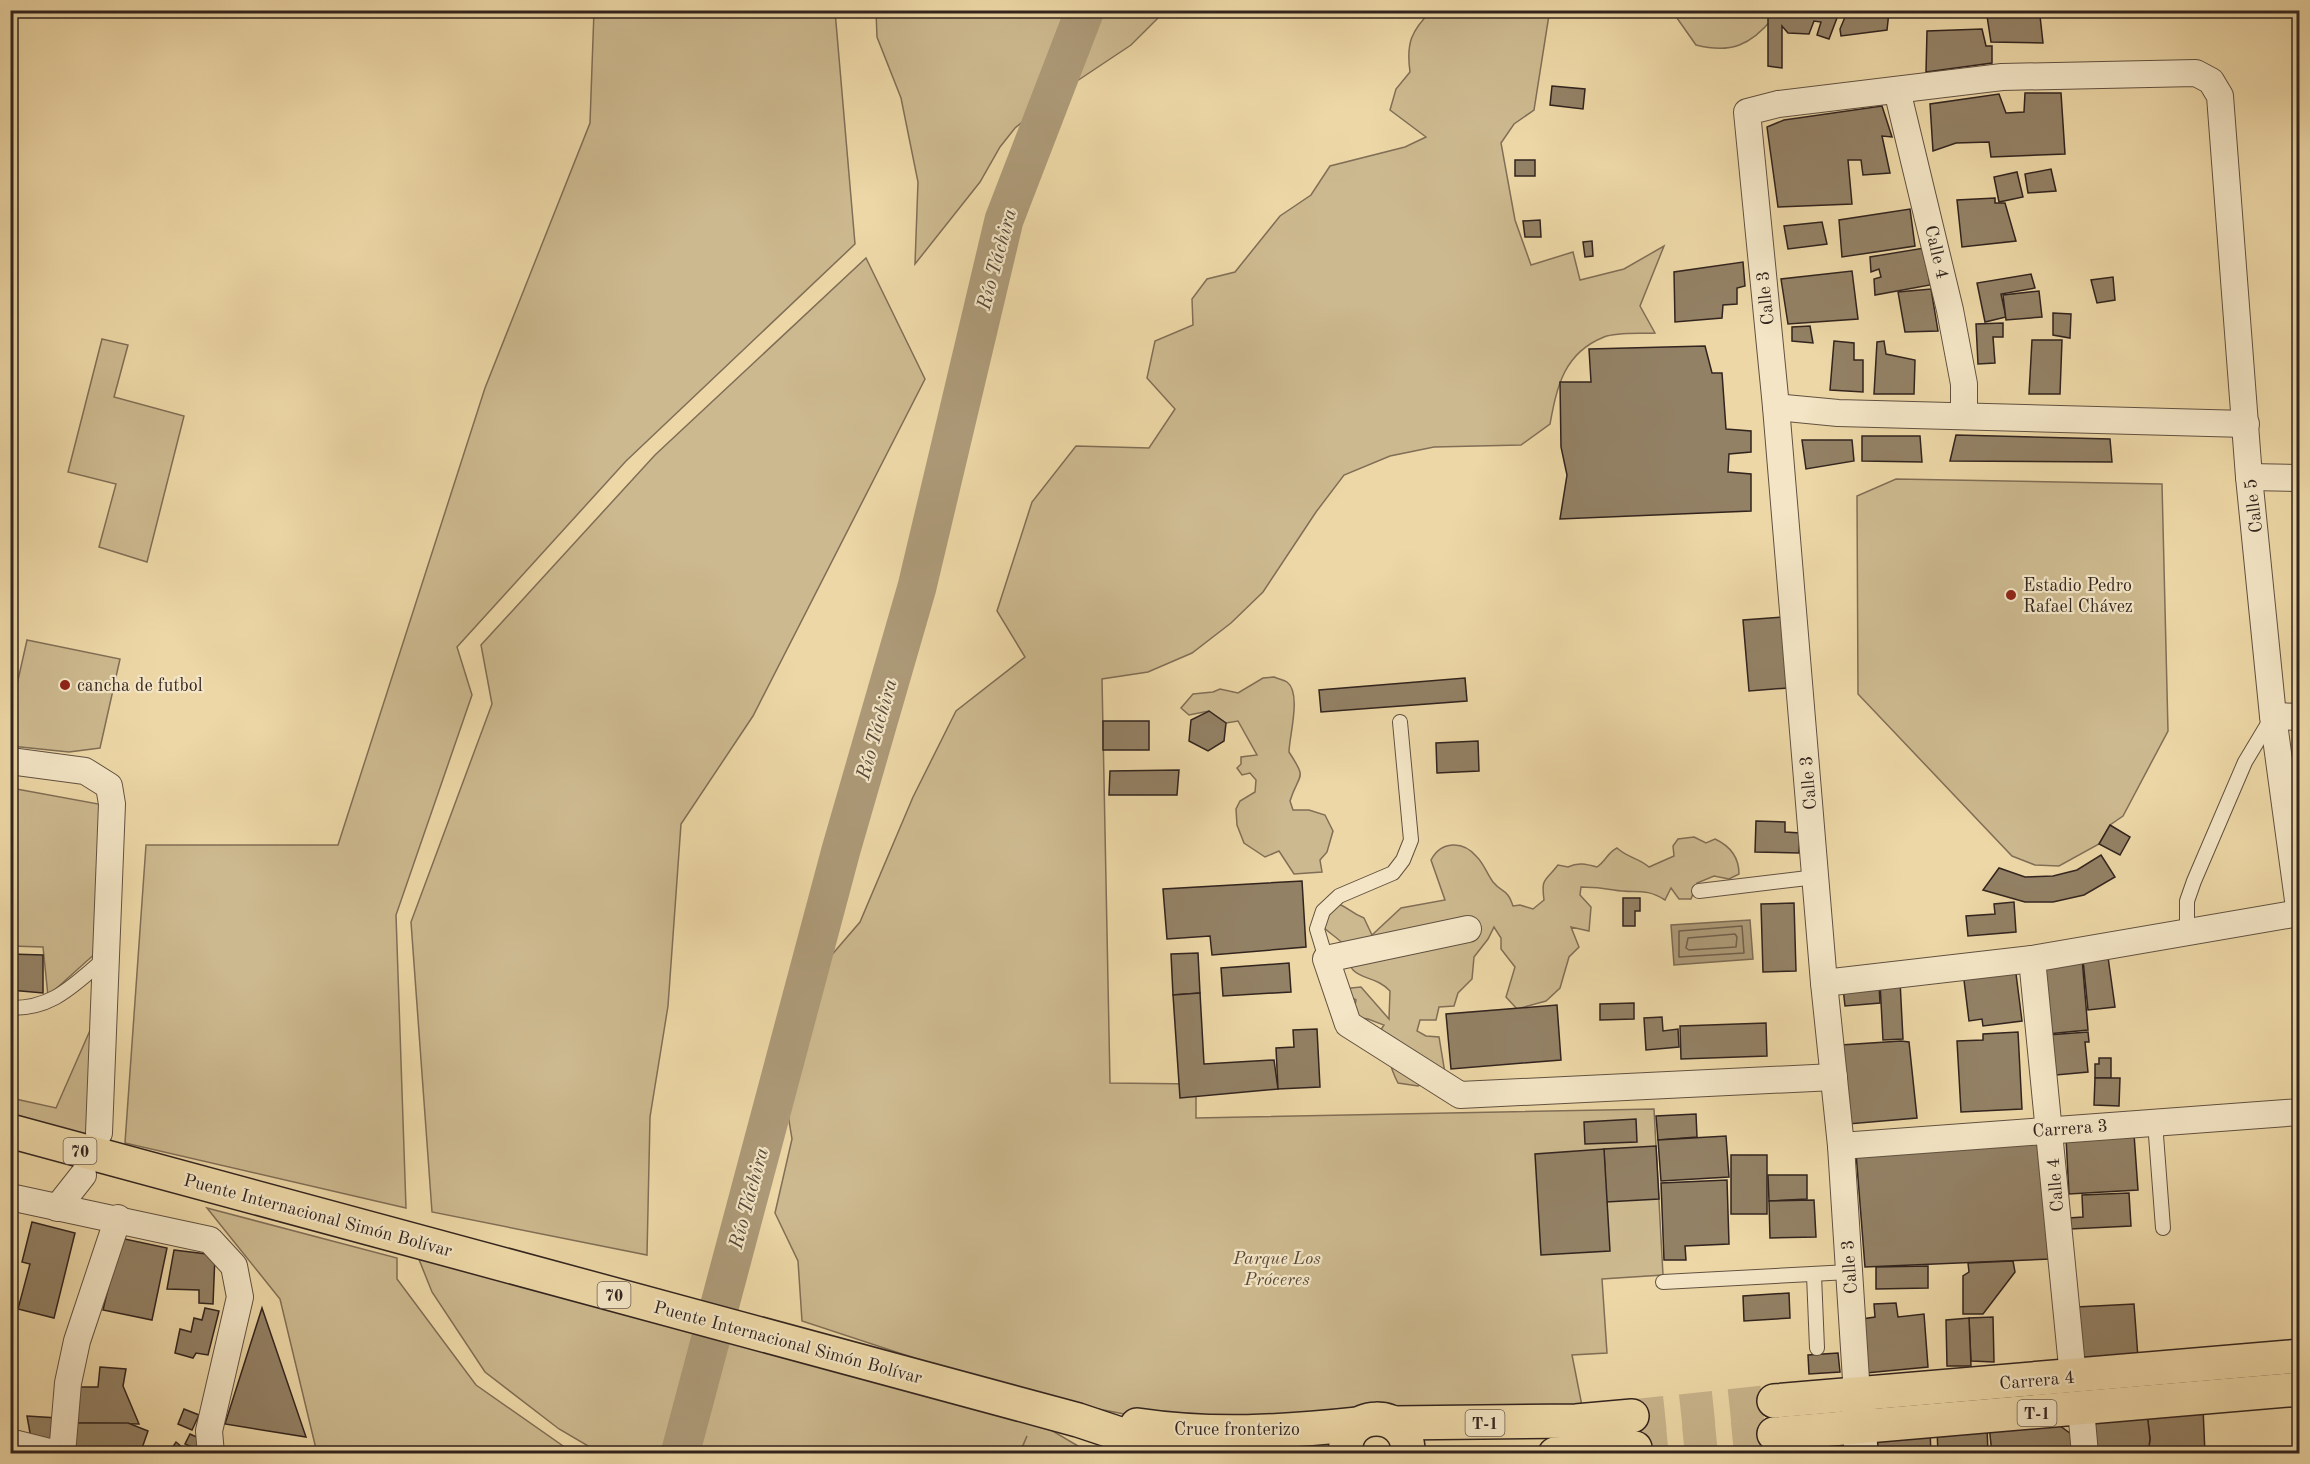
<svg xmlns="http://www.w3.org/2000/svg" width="2310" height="1464" viewBox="0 0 2310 1464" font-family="'Old Standard TT',serif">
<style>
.green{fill:#cdb98f;stroke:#806e56;stroke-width:1.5}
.water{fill:#ad9a78;stroke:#7c6b54;stroke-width:1.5}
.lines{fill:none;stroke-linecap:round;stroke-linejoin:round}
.shore{stroke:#705f4b;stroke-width:1.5}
.river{stroke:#ad9a78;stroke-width:39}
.building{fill:#938165;stroke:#32241e;stroke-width:1.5}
.highway-tunnel{stroke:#c8b38b;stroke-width:33;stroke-dasharray:33 16;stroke-linecap:butt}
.lane-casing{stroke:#615140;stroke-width:16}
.street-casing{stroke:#615140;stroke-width:28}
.secondary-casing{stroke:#32241e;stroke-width:36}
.highway-casing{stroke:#32241e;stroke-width:36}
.lane{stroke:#f3e5c5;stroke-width:14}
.street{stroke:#f3e5c5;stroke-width:26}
.secondary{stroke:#f3e5c5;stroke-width:33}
.highway{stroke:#edd7a6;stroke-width:33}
.poi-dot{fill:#8f2418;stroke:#f3e5c5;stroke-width:2}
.labels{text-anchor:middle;stroke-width:4.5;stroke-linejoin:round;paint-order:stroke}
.shield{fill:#f3e5c5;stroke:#6c5e50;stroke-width:1.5}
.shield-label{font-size:16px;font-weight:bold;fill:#32241e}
.street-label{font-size:18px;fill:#32241e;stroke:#f3e5c5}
.poi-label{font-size:18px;fill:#32241e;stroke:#f3e5c5;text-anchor:start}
.park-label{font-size:18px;font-style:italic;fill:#59493a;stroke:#f3e5c5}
.water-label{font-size:20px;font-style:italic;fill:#574739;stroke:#f3e5c5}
</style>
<rect width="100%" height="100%" fill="#edd7a6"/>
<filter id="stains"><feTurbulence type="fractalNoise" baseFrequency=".00333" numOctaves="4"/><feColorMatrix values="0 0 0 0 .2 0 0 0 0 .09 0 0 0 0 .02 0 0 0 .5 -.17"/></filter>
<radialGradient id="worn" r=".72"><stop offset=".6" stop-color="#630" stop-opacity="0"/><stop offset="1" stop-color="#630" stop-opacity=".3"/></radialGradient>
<g class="green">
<path d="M1432 10 1555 11 1549 15 1534 110 1514 124 1501 143 1515 220 1531 265 1573 252 1580 280 1624 269 1664 246 1640 306 1655 333C1640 334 1618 332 1604 337 1564 353 1557 386 1550 424L1521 445 1434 447 1390 456 1344 475 1316 512 1263 592 1231 623 1192 653 1148 672 1102 679 1110 1083 1196 1084V1118L1654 1109 1663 1275 1602 1279 1607 1353 1572 1355 1583 1411 1200 1420 1124 1414 1083 1406 966 1375 802 1321 798 1261 775 1213 792 1139 778 1054 792 1001 860 922 913 797 956 711 1025 657 997 611 1032 502 1076 446 1149 448 1175 409 1147 378 1155 341 1193 325 1192 299 1207 279 1235 272 1280 216 1311 195 1330 166 1405 147 1426 137 1390 110 1396 89 1410 72C1406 43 1411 31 1432 10Z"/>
<path d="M594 11H835L855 244 626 461 457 647 472 695 396 915 406 1208 125 1143 146 845H338L485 388 590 123Z"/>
<path d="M876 11V10L1165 11 1131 45 1050 99 1015 128 1000 147 980 182 915 264 918 182 901 98 877 37Z"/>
<path d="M1672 11H1772L1773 18C1751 45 1731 54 1696 45Z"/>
<path d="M866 258 925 379 753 716 681 824 668 1006 650 1117 647 1255 432 1212 411 922 492 704 481 645 655 455Z"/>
<path d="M102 339 128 345 114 397 184 416 147 562 99 547 116 484 68 472Z"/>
<path d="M1896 479 2162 484 2168 731 2123 816 2110 825 2099 844 2059 866 2035 865 2012 856 1858 694 1857 496Z"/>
<path d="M27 640 120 659 100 748 69 752 11 746V711Z"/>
<path d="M1274 677C1278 679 1284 680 1287 682 1302 693 1289 737 1289 752 1308 781 1299 772 1290 801L1293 810H1309L1325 815 1333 831 1327 852 1320 860 1322 872 1294 874 1279 851 1265 857 1244 843 1237 825 1236 809 1240 801 1255 792 1256 780 1250 773 1242 775 1237 768 1241 764V757L1257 755 1238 721 1226 723 1209 711 1189 715 1181 708 1193 694 1213 692 1220 689 1238 693 1263 678Z"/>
<path d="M11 788 104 805 98 951 48 996 43 947 11 946Z"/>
<path d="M1694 837 1706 843 1715 839C1730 846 1739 857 1739 874L1729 879 1714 876 1697 883 1691 899H1679L1671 888 1665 900C1645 887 1635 894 1614 890 1603 888 1593 887 1581 887L1580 895 1591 907 1589 931 1571 927 1579 947 1569 957 1560 988 1546 1001 1517 1009 1506 997 1515 967 1501 949V938L1494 927 1488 939 1474 957 1472 979 1458 993 1454 1006 1439 1007 1436 1020H1420L1417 1031 1426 1036 1439 1037 1445 1073 1418 1086 1398 1083C1389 1067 1387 1049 1380 1031L1384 1025 1368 1019 1353 1017 1356 1000 1346 994 1351 988 1361 987 1389 1019 1390 991C1377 977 1363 980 1353 970 1347 964 1352 955 1347 948 1340 939 1330 934 1322 926L1327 902C1348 904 1346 911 1364 918L1372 935 1401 908 1445 900 1431 860C1441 841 1463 840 1477 857 1484 864 1487 874 1493 882 1503 894 1507 888 1513 906L1520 905 1533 909 1544 900C1541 877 1545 882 1558 865L1568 867C1578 862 1586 864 1597 867 1606 861 1607 853 1617 848 1628 858 1639 858 1649 867L1674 856 1673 846 1678 839Z"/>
<path d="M95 1019 93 1137 11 1120V1098L56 1108Z"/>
<path d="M207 1208 397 1258V1279L476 1385 573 1453H317L280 1299Z"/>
<path d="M414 1247 1034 1420 1090 1453H1020L1027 1436 1019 1454 600 1453 559 1429 485 1372 432 1292Z"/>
</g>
<path class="water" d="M1750 920 1753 959 1674 965 1671 925Z"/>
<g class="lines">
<g class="shore">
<path d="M1742 926 1744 953 1679 957V931Z"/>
<path d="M1735 934 1737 937 1736 947 1689 950 1686 948 1688 938Z"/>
</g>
<path class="river" d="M680 1454 841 850 917 587 1004 220 1085 10"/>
</g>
<g class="building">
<path d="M1768 10H1840L1829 39 1817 35 1821 22 1814 21 1809 34 1788 33 1782 26V68L1768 66Z"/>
<path d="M1848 10 1889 12 1887 30 1841 36 1840 29Z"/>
<path d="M1987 16H2040L2043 43 1991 42Z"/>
<path d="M1982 29 1986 46H1992V63L1926 72 1927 31Z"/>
<path d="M1552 86 1585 89 1583 109 1550 105Z"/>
<path d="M2025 93H2061L2065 154 1991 157 1989 142 1956 143 1933 151 1930 104 1999 94 2006 113 2024 112Z"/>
<path d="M1882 106 1892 137 1882 136 1890 173 1863 175 1861 160H1848L1852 204 1778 207 1767 127 1784 120Z"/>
<rect x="1515" y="160" width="20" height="16"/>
<path d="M2051 169 2056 191 2028 193 2025 174Z"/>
<path d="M2017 172 2023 197 1999 202 1994 177Z"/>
<path d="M1995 198V203H2005L2016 241 1962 247 1957 200Z"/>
<path d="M1910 209 1915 246 1842 257 1839 220Z"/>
<path d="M1540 220 1541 237H1525L1523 221Z"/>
<path d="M1822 222 1827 244 1788 249 1784 226Z"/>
<path d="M1592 241 1593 256 1585 257 1583 242Z"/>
<path d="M1924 248 1930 285 1875 295 1874 279 1881 277 1879 269 1871 272 1870 257Z"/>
<path d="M1743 262 1745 286 1737 288V304L1723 305 1722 318 1675 322 1674 272Z"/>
<path d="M1852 271 1858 319 1788 324 1781 279Z"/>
<path d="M2031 274 2035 288 2001 294 2006 317 1985 322 1977 283Z"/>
<path d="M2113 277 2115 300 2097 303 2091 280Z"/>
<path d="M1931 289 1938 331 1905 332 1898 292Z"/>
<path d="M2039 291 2042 317 2006 320 2003 295Z"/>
<path d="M2053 313 2071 314 2070 338 2053 335Z"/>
<path d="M2003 323V337H1993L1995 363 1978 364 1976 324Z"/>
<path d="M1810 326 1813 343 1792 341V327Z"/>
<path d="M2032 340H2062L2060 394H2029Z"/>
<path d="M1834 341 1854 343V360H1863V392L1830 390Z"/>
<path d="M1884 341 1886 354 1915 360 1914 394H1874L1877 342Z"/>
<path d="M1705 346 1712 373H1722L1726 429 1751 431V452L1729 454 1728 472 1751 474V511L1560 519 1567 475 1561 447 1560 382H1591L1589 349Z"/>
<path d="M1956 435 2110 439 2112 462 1950 461Z"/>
<path d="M1862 436H1920L1922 462 1862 461Z"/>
<path d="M1802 440H1852L1854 461 1806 469Z"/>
<path d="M1782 617 1788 688 1749 691 1743 620Z"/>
<path d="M1465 678 1467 701 1321 712 1319 690Z"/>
<path d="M1209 711 1226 723 1224 741 1208 751 1189 741 1191 720Z"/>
<rect x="1103" y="721" width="46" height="29"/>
<path d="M1478 741 1479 771 1437 773 1436 743Z"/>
<path d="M1179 770 1177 795H1109L1110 771Z"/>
<path d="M1756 821 1785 822V832L1800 833 1799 853 1755 852Z"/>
<path d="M2110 825 2130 837 2120 855 2099 844Z"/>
<path d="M2101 855 2115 877 2084 895 2053 902H2025L1983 890 1999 868 2025 877 2053 876 2077 870Z"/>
<path d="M1302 881 1306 947 1212 955 1210 936 1167 939 1163 889Z"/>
<path d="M1623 898H1640V911H1635V926H1623Z"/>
<path d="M2014 902 2016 932 1968 936 1966 916 1995 914 1994 904Z"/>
<path d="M1794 903 1796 971 1763 972 1761 904Z"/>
<path d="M1198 953 1200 993 1173 995 1171 954Z"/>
<path d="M10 954 43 955V993L10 990Z"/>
<path d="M2108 957 2115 1007 2088 1010 2083 960Z"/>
<path d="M2082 958 2088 1030 2047 1034 2042 973 2052 961Z"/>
<path d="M1289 963 1291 992 1223 996 1221 968Z"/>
<path d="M2015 966 2022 1021 1983 1026 1982 1019 1969 1021 1963 972Z"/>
<path d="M1900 981 1903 1039 1883 1040 1880 983Z"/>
<path d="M1879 985 1880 1003 1845 1006 1843 988Z"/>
<path d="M1200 993 1204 1064 1274 1060 1278 1089 1180 1098 1173 995Z"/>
<path d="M1634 1003V1019L1600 1020V1004Z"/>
<path d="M1557 1005 1561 1060 1451 1069 1446 1014Z"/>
<path d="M1662 1017 1663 1031 1678 1029 1679 1047 1646 1050 1644 1018Z"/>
<path d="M1766 1023 1767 1056 1681 1059 1680 1026Z"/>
<path d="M1317 1029 1320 1087 1278 1089 1276 1048 1294 1047 1293 1030Z"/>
<path d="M2018 1032 2022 1109 1961 1112 1957 1041 1983 1040V1034Z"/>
<path d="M2088 1032 2089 1042H2085L2088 1072 2056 1075 2047 1035Z"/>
<path d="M1901 1041 1909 1042 1917 1118 1848 1124 1841 1045Z"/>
<path d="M2099 1058H2111V1078H2095V1064H2099Z"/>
<path d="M2095 1078H2120L2119 1106 2094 1105Z"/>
<path d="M1696 1114 1697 1137 1658 1140 1656 1116Z"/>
<path d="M1636 1119 1637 1142 1585 1144 1584 1122Z"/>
<path d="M2134 1134 2138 1190 2069 1194 2066 1138Z"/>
<path d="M1726 1136 1729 1177 1661 1181 1658 1140Z"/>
<path d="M2038 1141 2050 1259 1865 1267 1856 1153Z"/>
<path d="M1656 1146 1659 1199 1606 1202 1604 1149Z"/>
<path d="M1604 1149 1610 1251 1541 1255 1535 1154Z"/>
<rect x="1731" y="1155" width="36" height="59"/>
<path d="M1768 1175H1807V1199L1769 1201Z"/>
<path d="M1727 1180 1729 1244 1685 1246 1686 1260H1664L1661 1183Z"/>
<path d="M2129 1193 2131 1226 2070 1229 2069 1218 2083 1217 2082 1195Z"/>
<path d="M1814 1200 1816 1237 1770 1238 1769 1201Z"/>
<path d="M32 1222 75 1233 54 1318 18 1309 30 1264 22 1262Z"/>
<path d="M120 1238 167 1248 152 1320 103 1310Z"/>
<path d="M174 1250 215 1255 213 1304 199 1303V1290L167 1289Z"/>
<path d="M2013 1261 2015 1272 1983 1314H1963V1276L1969 1272 1968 1263Z"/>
<path d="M1928 1266V1288L1876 1289V1267Z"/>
<path d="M1789 1293 1790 1318 1744 1321 1743 1296Z"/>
<path d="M1896 1303 1898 1317 1924 1314 1928 1367 1866 1373 1862 1319 1875 1317 1874 1304Z"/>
<path d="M2134 1304 2138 1358 2080 1361 2076 1307Z"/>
<path d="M205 1308 219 1311 208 1355 196 1353 193 1358 175 1353 180 1329 191 1332 194 1318 202 1320Z"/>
<path d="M262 1308 306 1437 225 1424Z"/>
<path d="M1993 1317 1994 1362 1971 1361 1969 1318Z"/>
<path d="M1969 1318 1971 1366H1947L1946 1320Z"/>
<path d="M1838 1353 1840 1372 1809 1374 1808 1355Z"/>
<path d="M100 1367 126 1369 123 1386 139 1424 76 1423 78 1387H98Z"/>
<path d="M2203 1408 2205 1454H2148L2150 1439 2147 1413Z"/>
<path d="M184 1409 199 1415 192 1430 178 1424Z"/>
<path d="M2147 1413 2150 1439 2148 1454H2086L2085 1416Z"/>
<path d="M27 1416 58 1418 57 1448 32 1444Z"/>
<path d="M2052 1420 2071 1434 2072 1454H1992L1989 1425Z"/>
<path d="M75 1423H128L148 1431 140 1454H74Z"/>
<path d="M1987 1426 1988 1454H1938L1937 1429Z"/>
<path d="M1930 1431 1931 1454H1878L1875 1436Z"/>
<path d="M190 1434 201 1439 196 1449 185 1444Z"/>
<path d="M176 1442 190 1454H168Z"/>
</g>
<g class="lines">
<g class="highway-tunnel">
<path d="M1632 1416 1774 1401"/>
<path d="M1635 1448 1774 1434"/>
</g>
<defs>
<g id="lane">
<path d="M1699 891 1816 877"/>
<path d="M2187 932V901L2194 881 2245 762 2272 717"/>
<path d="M1326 959 1317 929 1323 911 1339 896 1393 873 1403 860 1411 840 1400 722"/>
<path d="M10 1008C54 1009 74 984 106 958"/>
<path d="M2155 1122 2163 1228"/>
<path d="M1814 1275 1817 1348"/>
<path d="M1663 1282 1849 1272"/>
</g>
<g id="street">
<path d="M1897 90 1950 310 1964 384V416"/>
<path d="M1776 407 1838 413 2246 424"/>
<path d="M2249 477 2300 478"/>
<path d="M2273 716 2300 717"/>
<path d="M10 761 85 771 109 786 112 804 99 1133"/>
<path d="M1468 929 1326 959 1348 1024 1460 1095 1834 1077"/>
<path d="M2032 959 2073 1377"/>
<path d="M1824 983 2032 959 2299 913"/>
<path d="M1841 1146 2300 1112"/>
<path d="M10 1197 210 1240 234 1266 240 1297 209 1431 211 1454"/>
<path d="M57 1208 83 1175"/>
<path d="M1857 1395 1841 1146 1824 983 1776 407 1747 112 1778 104 2002 77 2196 73 2211 81 2220 96 2249 477 2273 716 2300 915"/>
<path d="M2081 1409 2085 1454"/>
<path d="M10 1442 58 1454"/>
<path d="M62 1454 68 1383 77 1341 118 1218"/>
</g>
<path id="secondary" d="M1858 1400 1861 1454"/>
<g id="highway">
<path d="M10 1131 1078 1420 1180 1454"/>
<path d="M1774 1401 2300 1356"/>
<path d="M1394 1423 1576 1421 1632 1416"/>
<path d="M1137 1425C1211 1436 1284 1432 1358 1424"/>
<path d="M1774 1434 2300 1389"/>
<path d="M1346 1454C1341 1409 1410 1406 1408 1454"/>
<path d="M1555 1454 1635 1448"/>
</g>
</defs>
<use href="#lane" class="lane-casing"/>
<use href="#street" class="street-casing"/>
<use href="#secondary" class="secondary-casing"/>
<use href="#highway" class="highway-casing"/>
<use href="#lane" class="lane"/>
<use href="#street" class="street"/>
<use href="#secondary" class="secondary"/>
<use href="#highway" class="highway"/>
</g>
<g class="poi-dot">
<circle cx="2011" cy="595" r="6"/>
<circle cx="65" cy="685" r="6"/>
</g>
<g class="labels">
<g class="shield">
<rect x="63.5" y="1138" width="33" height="26" rx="4.5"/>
<rect x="597.5" y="1282" width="33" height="26" rx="4.5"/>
<rect x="2017.5" y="1400" width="39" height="26" rx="4.5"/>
<rect x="1465.5" y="1410" width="39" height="26" rx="4.5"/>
</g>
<g class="shield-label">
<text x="80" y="1157">70</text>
<text x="614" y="1301">70</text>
<text x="2037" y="1419">T-1</text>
<text x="1485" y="1429">T-1</text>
</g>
<g class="street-label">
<text transform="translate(1937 252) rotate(77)" y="6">Calle 4</text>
<text transform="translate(1765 298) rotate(-96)" y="6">Calle 3</text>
<text transform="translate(2253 506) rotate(-97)" y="6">Calle 5</text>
<text transform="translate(1808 783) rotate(-95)" y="6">Calle 3</text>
<text transform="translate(2070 1128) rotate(-4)" y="6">Carrera 3</text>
<text transform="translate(2055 1185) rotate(-95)" y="6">Calle 4</text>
<text transform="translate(318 1215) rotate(15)" y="6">Puente Internacional Simón Bolívar</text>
<text transform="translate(1849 1267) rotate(-94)" y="6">Calle 3</text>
<text transform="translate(788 1342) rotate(15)" y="6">Puente Internacional Simón Bolívar</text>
<text transform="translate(2037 1380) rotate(-5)" y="6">Carrera 4</text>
<text x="1237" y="1435">Cruce fronterizo</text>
</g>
<g class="poi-label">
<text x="2023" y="591">Estadio Pedro<tspan x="2023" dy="21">Rafael Chávez</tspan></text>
<text x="77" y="691">cancha de futbol</text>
</g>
<g class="park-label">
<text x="1277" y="1264">Parque Los<tspan x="1277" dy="21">Próceres</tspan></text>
</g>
<g class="water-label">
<text transform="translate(996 259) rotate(-75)" y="7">Río Táchira</text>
<text transform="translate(876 729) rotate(-74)" y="7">Río Táchira</text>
<text transform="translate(748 1198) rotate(-75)" y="7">Río Táchira</text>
</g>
</g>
<rect width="2310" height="1464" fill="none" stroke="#edd7a6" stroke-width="36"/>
<rect x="12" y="12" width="2286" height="1440" fill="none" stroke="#32241e" stroke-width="3"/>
<rect x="18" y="18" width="2274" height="1428" fill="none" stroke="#32241e" stroke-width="1.5"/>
<rect width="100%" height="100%" filter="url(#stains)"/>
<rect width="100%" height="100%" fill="url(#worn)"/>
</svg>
